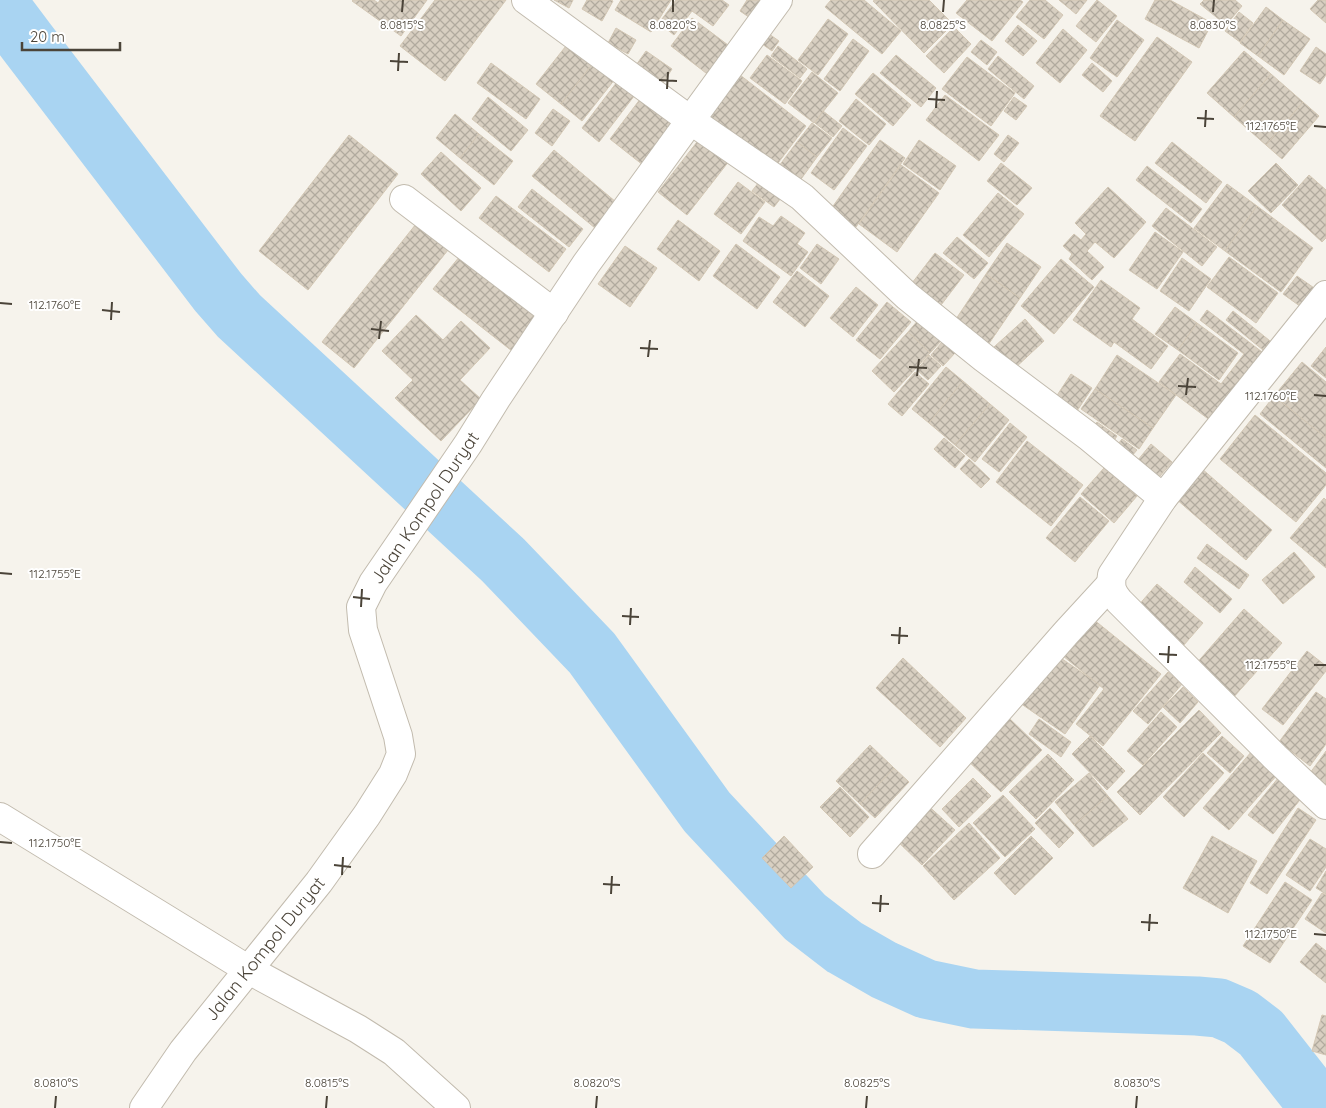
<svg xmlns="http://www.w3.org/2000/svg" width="1326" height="1108" viewBox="0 0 1326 1108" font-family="Quicksand,sans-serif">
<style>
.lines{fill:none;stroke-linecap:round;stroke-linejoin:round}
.river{stroke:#a9d4f2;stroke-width:59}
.building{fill:url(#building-cross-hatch);stroke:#d3c7b4}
.minor-casing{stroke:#c2bbae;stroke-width:30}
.minor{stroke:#fff;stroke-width:28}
.ticks{fill:none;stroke:#4b4439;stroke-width:2}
.labels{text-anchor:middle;stroke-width:4;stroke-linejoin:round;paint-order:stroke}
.street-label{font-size:18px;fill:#4b4439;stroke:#fff}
.ticks-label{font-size:12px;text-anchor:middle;fill:#4b4439;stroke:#fff;stroke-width:4;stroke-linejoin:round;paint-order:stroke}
</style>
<defs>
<pattern id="building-cross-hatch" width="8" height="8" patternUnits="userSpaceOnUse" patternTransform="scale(1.25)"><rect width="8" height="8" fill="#d8cfc1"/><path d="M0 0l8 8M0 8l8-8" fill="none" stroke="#b1aa9e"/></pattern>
</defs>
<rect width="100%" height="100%" fill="#f6f3ec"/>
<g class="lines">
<path class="river" d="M0 6 27 42 218 292 239 316 503 560 592 653 707 812 805 917 844 947 884 970 926 989 974 999 1197 1006 1219 1008 1240 1017 1261 1033 1320 1108"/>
</g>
<g class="building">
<path d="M353 0H374L378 3 380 0H427L401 36 352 1Z"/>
<path d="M435 0H506L445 81 400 46Z"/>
<path d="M554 0H573L569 8Z"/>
<path d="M587 0H611L613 1 602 21 582 9Z"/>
<path d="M621 0H671L651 32 615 10Z"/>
<path d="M676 0H722L729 5 713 26 692 11 674 35 659 23Z"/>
<path d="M747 0H764L756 22 740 11Z"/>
<path d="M831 0H864L901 31 882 54 825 7Z"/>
<path d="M875 0H929L953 24 924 53 873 1Z"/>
<path d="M967 0H1020L1023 2 992 41 956 13Z"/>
<path d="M1030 0H1045L1063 15 1044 39 1016 17Z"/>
<path d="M1059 0H1087L1076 14Z"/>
<path d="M1097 0 1117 16 1096 42 1076 26Z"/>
<path d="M1155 0H1170L1212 23 1199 48 1145 19Z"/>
<path d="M1204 0H1235L1242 6 1226 25 1200 4Z"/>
<path d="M1318 0H1326V23L1310 9Z"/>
<path d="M1266 7 1283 20 1258 56 1240 43Z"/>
<path d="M1239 12 1253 23 1240 42 1225 31Z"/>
<path d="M692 18 736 51 715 80 671 46Z"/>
<path d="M828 19 848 34 818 75 798 60Z"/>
<path d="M1117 20 1144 40 1117 77 1090 58Z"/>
<path d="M1283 20 1310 39 1284 75 1258 56Z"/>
<path d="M1018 25 1037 41 1023 56 1005 41Z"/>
<path d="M954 27 971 44 944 73 926 56Z"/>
<path d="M616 28 636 40 628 54 608 43Z"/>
<path d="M762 29 779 41 772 51 755 39Z"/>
<path d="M1063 29 1087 50 1060 83 1036 63Z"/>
<path d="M573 37 598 57 561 104 536 84Z"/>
<path d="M1157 37 1192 62 1135 141 1100 116Z"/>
<path d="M853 39 869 51 840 91 824 79Z"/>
<path d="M981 40 997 52 987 65 971 52Z"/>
<path d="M778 46 807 69 800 78 771 56Z"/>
<path d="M1316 47 1326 54V75L1320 84 1300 71Z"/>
<path d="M646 51 672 69 661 86 634 68Z"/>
<path d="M1244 51 1271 74 1234 117 1207 93Z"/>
<path d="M767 55 802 81 785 104 750 78Z"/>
<path d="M896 55 936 88 921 107 880 73Z"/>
<path d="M998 56 1034 86 1024 99 988 69Z"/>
<path d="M598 57 619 74 582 121 561 104Z"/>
<path d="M967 57 1015 93 991 126 942 89Z"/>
<path d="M491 63 540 99 526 119 477 83Z"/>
<path d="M1092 63 1112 81 1103 92 1082 75Z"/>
<path d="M812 72 838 93 814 123 788 103Z"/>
<path d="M873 73 911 105 893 126 855 94Z"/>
<path d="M623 74 641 87 599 142 582 128Z"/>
<path d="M1271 74 1303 102 1266 145 1234 117Z"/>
<path d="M740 75 806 126 772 171 706 120Z"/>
<path d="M647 90 685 120 648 169 610 139Z"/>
<path d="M945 95 999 135 979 161 926 120Z"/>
<path d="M488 97 528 130 511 151 472 119Z"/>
<path d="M1014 97 1027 106 1016 120 1004 111Z"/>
<path d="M856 99 886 124 869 145 839 121Z"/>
<path d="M1303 102 1319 116 1282 159 1266 145Z"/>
<path d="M553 109 570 121 552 146 535 133Z"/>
<path d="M823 111 842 126 833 137 815 123Z"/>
<path d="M455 114 479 134 460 158 436 138Z"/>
<path d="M812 123 832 138 817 157 797 142Z"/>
<path d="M843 128 867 146 834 190 811 173Z"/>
<path d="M704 133 733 156 687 215 658 192Z"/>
<path d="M479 134 513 161 494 185 460 158Z"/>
<path d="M349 135 398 174 308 290 259 251Z"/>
<path d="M1008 135 1019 143 1004 162 994 154Z"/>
<path d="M880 140 905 158 851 234 826 216Z"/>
<path d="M919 140 956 166 940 190 903 164Z"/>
<path d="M797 142 817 157 796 186 776 170Z"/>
<path d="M1172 142 1222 182 1206 203 1155 163Z"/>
<path d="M554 150 616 202 595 228 532 176Z"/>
<path d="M441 152 481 188 461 211 421 174Z"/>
<path d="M1001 163 1032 188 1017 205 987 181Z"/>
<path d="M1276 163 1298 185 1271 213 1248 191Z"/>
<path d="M901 165 939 193 897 252 859 224Z"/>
<path d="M1147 166 1202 209 1191 223 1136 180Z"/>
<path d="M765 174 787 190 774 207 752 191Z"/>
<path d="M1309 175 1326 190V238L1322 242 1282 205Z"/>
<path d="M738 182 765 202 741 234 714 214Z"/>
<path d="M1227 184 1257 206 1225 251 1194 228Z"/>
<path d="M1108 187 1146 222 1114 258 1095 242 1087 251 1104 267 1092 280 1069 259 1072 254 1063 246 1074 234 1081 240 1086 234 1075 223Z"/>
<path d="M532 189 583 229 569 247 518 207Z"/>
<path d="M998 193 1024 214 989 257 963 235Z"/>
<path d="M496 196 566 249 549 272 479 218Z"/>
<path d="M1257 206 1313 248 1281 292 1225 251Z"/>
<path d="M1166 208 1217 247 1202 266 1152 226Z"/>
<path d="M781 216 805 233 797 244 808 252 791 276 743 241 759 217 773 226Z"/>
<path d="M678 220 720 251 699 281 657 249Z"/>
<path d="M416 224 448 250 354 368 322 342Z"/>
<path d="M1155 232 1183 252 1157 289 1129 270Z"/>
<path d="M957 237 988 263 974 279 943 253Z"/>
<path d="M1007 243 1041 267 1020 298 986 274Z"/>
<path d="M736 244 780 277 757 309 713 276Z"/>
<path d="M817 244 839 259 821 284 800 268Z"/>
<path d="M625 246 657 268 630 307 598 284Z"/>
<path d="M935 253 964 275 938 309 909 287Z"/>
<path d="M460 256 538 318 512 351 433 289Z"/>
<path d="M1229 257 1278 293 1256 323 1207 287Z"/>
<path d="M1182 258 1211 279 1189 311 1160 291Z"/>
<path d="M1061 259 1094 287 1054 334 1021 306Z"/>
<path d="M797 271 829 296 805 327 773 302Z"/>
<path d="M986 274 1020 298 986 348 952 325Z"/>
<path d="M1297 276 1317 290 1304 309 1283 294Z"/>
<path d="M1101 280 1140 308 1132 319 1168 346 1151 369 1114 342 1111 347 1073 320Z"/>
<path d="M856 287 878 305 853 337 830 318Z"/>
<path d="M887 302 911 322 880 359 856 340Z"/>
<path d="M1175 307 1197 323 1178 350 1155 334Z"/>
<path d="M1207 310 1262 352 1211 421 1159 382 1180 354 1221 384 1244 354 1200 320Z"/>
<path d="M1233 311 1275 345 1268 354 1226 320Z"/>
<path d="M416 315 443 340 461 321 490 348 460 380 481 399 441 441 395 398 413 380 382 351Z"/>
<path d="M919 319 942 340 930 353 908 332Z"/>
<path d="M1025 319 1044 341 1014 369 994 347Z"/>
<path d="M1197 323 1238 353 1219 380 1178 350Z"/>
<path d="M908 332 930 353 894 392 872 371Z"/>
<path d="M942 342 955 353 943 366 931 355Z"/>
<path d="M1326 347V378L1311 366Z"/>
<path d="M929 355 941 366 928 380 917 370Z"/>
<path d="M1117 355 1176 395 1153 428 1095 389Z"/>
<path d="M1302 362 1326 382V438L1274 396Z"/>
<path d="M946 367 963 381 929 423 912 409Z"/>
<path d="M915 372 929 384 902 416 888 404Z"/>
<path d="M1071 374 1092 388 1075 414 1054 400Z"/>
<path d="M963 381 990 404 955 445 929 423Z"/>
<path d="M1095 389 1153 428 1139 449 1081 409Z"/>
<path d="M1274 396 1326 438V468L1260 414Z"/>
<path d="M990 404 1009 420 975 462 955 445Z"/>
<path d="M1255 415 1326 473V485L1296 522 1220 459Z"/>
<path d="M1097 422 1117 436 1109 448 1089 434Z"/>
<path d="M1010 423 1027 437 999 472 982 459Z"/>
<path d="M944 438 965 456 955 468 934 449Z"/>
<path d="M1122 439 1137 450 1125 464 1111 453Z"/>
<path d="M1027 441 1083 485 1051 526 996 482Z"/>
<path d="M1151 444 1172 462 1154 483 1133 466Z"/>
<path d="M969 459 990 479 981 488 960 469Z"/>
<path d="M1104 468 1137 496 1114 523 1081 494Z"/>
<path d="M1201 468 1272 530 1246 560 1175 498Z"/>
<path d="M1080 497 1109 521 1075 562 1046 538Z"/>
<path d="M1324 498 1326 500V568L1290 538Z"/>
<path d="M1207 544 1249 575 1239 589 1197 558Z"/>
<path d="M1294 552 1315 577 1283 604 1262 580Z"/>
<path d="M1195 567 1232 599 1220 613 1184 582Z"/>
<path d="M1157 584 1203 623 1183 646 1137 607Z"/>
<path d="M1244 609 1282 643 1232 699 1195 665Z"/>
<path d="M1088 615 1161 674 1103 746 1076 724 1104 689 1058 652Z"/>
<path d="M1307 651 1326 666V671L1283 725 1262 709Z"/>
<path d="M1055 654 1100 685 1065 734 1020 703Z"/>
<path d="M903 658 966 718 940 747 876 688Z"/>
<path d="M1168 672 1182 684 1148 724 1133 711Z"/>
<path d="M1183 687 1198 702 1180 723 1163 707Z"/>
<path d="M1316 692 1326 699V744L1310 766 1279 742Z"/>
<path d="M1199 710 1221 733 1140 815 1117 792Z"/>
<path d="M1161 712 1177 727 1143 765 1127 751Z"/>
<path d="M1007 716 1042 750 1001 792 966 759Z"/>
<path d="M1039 719 1071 742 1061 757 1029 734Z"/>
<path d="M1090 736 1125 771 1107 790 1072 754Z"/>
<path d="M1222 736 1244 756 1230 773 1207 753Z"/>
<path d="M870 745 894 768 860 804 836 781Z"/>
<path d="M1252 751 1278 774 1229 830 1203 808Z"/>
<path d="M1326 751V785L1310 773Z"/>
<path d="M1203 753 1224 773 1184 817 1163 797Z"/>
<path d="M1048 754 1074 780 1036 819 1009 792Z"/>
<path d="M894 768 909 782 875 818 860 804Z"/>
<path d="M1089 773 1108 796 1074 825 1055 802Z"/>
<path d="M1279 777 1303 796 1273 834 1248 815Z"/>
<path d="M973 778 991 796 959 827 942 809Z"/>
<path d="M840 787 869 817 850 837 820 807Z"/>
<path d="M1003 795 1035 829 1005 857 973 823Z"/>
<path d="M1108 796 1128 819 1093 847 1074 825Z"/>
<path d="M924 802 955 830 922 865 892 836Z"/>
<path d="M1050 808 1074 833 1059 848 1035 823Z"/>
<path d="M1298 808 1316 820 1267 894 1250 883Z"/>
<path d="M969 823 1000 858 954 900 923 866Z"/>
<path d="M784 836 813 867 791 888 762 858Z"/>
<path d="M1031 836 1053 858 1015 895 994 873Z"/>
<path d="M1212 836 1257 861 1228 913 1183 888Z"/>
<path d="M1310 839 1326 849V867L1310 891 1286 875Z"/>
<path d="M1326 871V894L1316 888Z"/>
<path d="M1285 882 1312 900 1270 963 1243 946Z"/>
<path d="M1322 893 1326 895V933L1305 919Z"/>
<path d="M1316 943 1326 951V983L1300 962Z"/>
<path d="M1322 1015 1326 1016V1055L1312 1051Z"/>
</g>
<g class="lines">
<defs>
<g id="minor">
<path d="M526 0 690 120 802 197 907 296 984 358 1088 436 1163 498"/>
<path d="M404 199 554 313"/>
<path d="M1326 295 1163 498 1112 575C1110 588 1112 592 1119 601L1275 757 1326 805"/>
<path d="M0 817 249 970 358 1029 394 1052 456 1108"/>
<path d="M872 854 1066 633 1111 584"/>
<path d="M144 1108 183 1051 319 882 367 815 393 774 401 754 398 736 363 630 361 607 373 583 468 444 496 399 586 264 778 0"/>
</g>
</defs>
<use href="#minor" class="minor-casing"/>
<use href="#minor" class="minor"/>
</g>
<path class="ticks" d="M402 12 403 0M673 12V0M943 12 944 0M1213 12 1214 0M390 61 408 62M398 71 399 53M659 80 677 81M667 89 668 72M928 99 945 100M936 108 937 91M1197 118 1214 119M1314 126 1326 127M1205 127 1206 110M0 303 12 304M102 310 120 312M111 320 112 302M371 329 389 331M379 339 381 321M640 348 658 349M648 357 650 340M909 367 927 368M917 376 919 359M1178 386 1196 387M1186 395 1188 378M1314 395 1326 396M0 573 12 574M353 597 370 599M361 607 362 589M622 616 639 617M630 625 631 608M891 635 908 636M899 644 900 627M1159 654 1177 655M1168 663 1169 646M1314 665H1326M0 842 12 843M334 865 351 867M342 875 343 857M603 884 620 885M611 894 612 876M872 903 889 904M880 912 881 895M1141 922 1158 923M1149 931 1150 914M1314 934 1326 935M55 1108 56 1096M326 1108 327 1096M596 1108 597 1096M866 1108 867 1096M1136 1108 1137 1096"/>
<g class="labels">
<g class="street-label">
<text transform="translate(425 508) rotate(-56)" y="6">Jalan Kompol Duryat</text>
<text transform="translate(265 949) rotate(-51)" y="6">Jalan Kompol Duryat</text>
</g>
</g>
<g class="ticks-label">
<text x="402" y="29">8.0815°S</text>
<text x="673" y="29">8.0820°S</text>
<text x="943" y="29">8.0825°S</text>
<text x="1213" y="29">8.0830°S</text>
<text x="1271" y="130">112.1765°E</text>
<text x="55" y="309">112.1760°E</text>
<text x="1271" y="400">112.1760°E</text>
<text x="55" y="578">112.1755°E</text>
<text x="1271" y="669">112.1755°E</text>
<text x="55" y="847">112.1750°E</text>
<text x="1271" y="938">112.1750°E</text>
<text x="56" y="1087">8.0810°S</text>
<text x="327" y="1087">8.0815°S</text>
<text x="597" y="1087">8.0820°S</text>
<text x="867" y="1087">8.0825°S</text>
<text x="1137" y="1087">8.0830°S</text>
</g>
<path d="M22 42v8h98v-8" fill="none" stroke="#4b4439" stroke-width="2.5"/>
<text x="30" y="42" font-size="15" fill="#4b4439" stroke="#ffffff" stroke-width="4" paint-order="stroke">20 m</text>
</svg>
